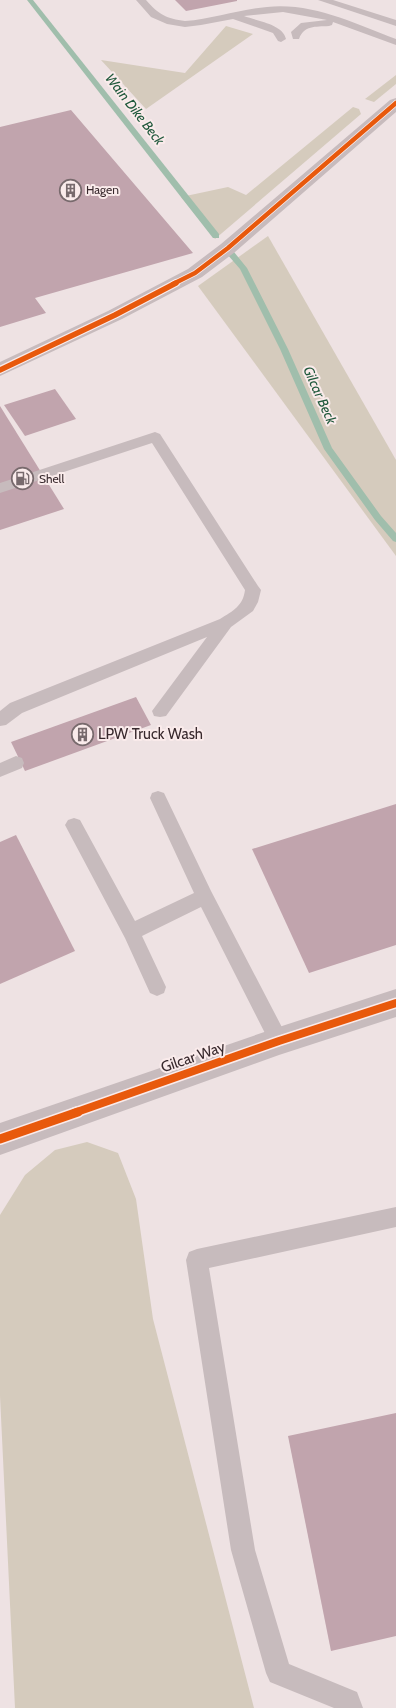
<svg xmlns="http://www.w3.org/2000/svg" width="396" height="1708" viewBox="0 0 396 1708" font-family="Cabin,sans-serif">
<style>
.green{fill:#d5cbbd}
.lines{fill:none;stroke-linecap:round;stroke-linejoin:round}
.stream{fill:#a0beac;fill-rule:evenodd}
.building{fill:#c1a4ad}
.lane{fill:#c7bbbd;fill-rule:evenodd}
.street{fill:#c7bbbd;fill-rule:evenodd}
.cycleway-far3-casing{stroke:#faebeb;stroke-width:6}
.cycleway-far2-casing{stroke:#faebeb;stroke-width:8}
.cycleway-far1-casing{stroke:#faebeb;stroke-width:11}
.cycleway-casing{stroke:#faebeb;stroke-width:12}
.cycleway-far3{stroke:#e8590c;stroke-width:4.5}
.cycleway-far2{stroke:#e8590c;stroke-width:5.5}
.cycleway-far1{stroke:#e8590c;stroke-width:8}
.cycleway{stroke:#e8590c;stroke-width:9}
.labels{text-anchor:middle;stroke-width:4;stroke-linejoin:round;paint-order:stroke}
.far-poi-label{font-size:12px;fill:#38292d;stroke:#faebeb;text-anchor:start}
.far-water-label{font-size:14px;font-style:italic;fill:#20593c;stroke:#faebeb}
.poi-label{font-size:15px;fill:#38292d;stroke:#faebeb;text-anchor:start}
.street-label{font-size:15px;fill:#38292d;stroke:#faebeb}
</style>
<rect width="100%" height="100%" fill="#eee2e3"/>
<g class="green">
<path d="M226 26 253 34 146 109 101 60 185 73Z"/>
<path d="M396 75V84L374 102 365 99Z"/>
<path d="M353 107 359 109 361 114 215 239 181 197 228 187 246 195Z"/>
<path d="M268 236 396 460V556L198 286Z"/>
<path d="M87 1142 118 1153 136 1199 153 1319 254 1708H15L0 1396V1215L25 1175 55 1150Z"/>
</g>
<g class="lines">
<g class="stream">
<path d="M27 0H33L219 234V238H213Z"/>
<path d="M228 252H234L247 268 288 349 332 448 381 516 396 533V542L393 541 375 520 324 449 280 349 240 269 227 254Z"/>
</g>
</g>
<g class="building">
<path d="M175 0H237V1L186 11Z"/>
<path d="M71 110 193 253 35 298 46 313 0 327V127Z"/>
<path d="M55 389 76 419 25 436 4 405Z"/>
<path d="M0 406 64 509 0 530Z"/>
<path d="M136 697 151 725 25 771 11 742Z"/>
<path d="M396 804V945L309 973 252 849Z"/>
<path d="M16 835 75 951 0 984V842Z"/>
<path d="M396 1413V1636L331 1651 288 1436Z"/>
</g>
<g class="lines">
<g class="lane">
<path d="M136 0H146C158 14 167 19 185 21 213 19 240 9 267 7 312 2 356 24 396 39V45L333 22 332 25 329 26C315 27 304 25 299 39H293L291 32 301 23 327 20 283 12 244 16C257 21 283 24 286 39L281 42 278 41 273 33 233 19 201 25 185 27 167 24 151 17Z"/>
<path d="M318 0H333L396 20V26Z"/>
<path d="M155 432 160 434 258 586 261 590 258 602 253 611 231 627 166 716 160 717 154 716 152 711 207 637 22 713 6 725 0 726V711L10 703 220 619C233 611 243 606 245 590L152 443 0 493V483Z"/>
<path d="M16 756 22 758 24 763 22 768 0 777V763Z"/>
<path d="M158 791 164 793 211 891 286 1035 289 1041 286 1047 279 1050 272 1047 201 907 142 936 166 987 164 993 157 996 150 993 125 938 65 825 68 820 74 818 80 820 135 921 194 893 150 798 152 793Z"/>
<path d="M396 1207V1227L209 1268 255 1550 289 1664 357 1692 363 1708H334L270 1682 266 1673 231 1550 186 1260 189 1252 197 1249Z"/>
</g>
<g class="street">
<path d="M396 98V112L235 252 202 277 122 319 0 376V362L108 311 188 269 221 244 390 100Z"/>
<path d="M396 989V1017L279 1055 0 1155V1123L279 1027Z"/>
</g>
<defs>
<path id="cycleway-far3" d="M173 284 195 273 228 248 396 103"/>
<path id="cycleway-far2" d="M0 370 115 315 176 283"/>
<path id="cycleway-far1" d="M74 1113 279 1041 396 1003"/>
<path id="cycleway" d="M0 1139 78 1112"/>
</defs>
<use href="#cycleway-far3" class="cycleway-far3-casing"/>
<use href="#cycleway-far2" class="cycleway-far2-casing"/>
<use href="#cycleway-far1" class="cycleway-far1-casing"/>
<use href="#cycleway" class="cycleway-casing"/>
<use href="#cycleway-far3" class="cycleway-far3"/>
<use href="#cycleway-far2" class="cycleway-far2"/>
<use href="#cycleway-far1" class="cycleway-far1"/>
<use href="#cycleway" class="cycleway"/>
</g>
<defs>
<symbol id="building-ring" viewBox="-11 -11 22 22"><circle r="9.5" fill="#faebeb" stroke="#786a6d" stroke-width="1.5"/><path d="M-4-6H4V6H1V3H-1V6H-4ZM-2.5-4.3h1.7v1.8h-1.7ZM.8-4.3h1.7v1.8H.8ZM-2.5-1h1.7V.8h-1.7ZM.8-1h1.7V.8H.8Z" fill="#786a6d"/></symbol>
<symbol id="fuel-ring" viewBox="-11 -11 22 22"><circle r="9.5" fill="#faebeb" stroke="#786a6d" stroke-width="1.5"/><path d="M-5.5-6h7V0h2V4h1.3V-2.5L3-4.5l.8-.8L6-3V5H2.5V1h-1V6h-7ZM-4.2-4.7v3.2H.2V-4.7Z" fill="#786a6d"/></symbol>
</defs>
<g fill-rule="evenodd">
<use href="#building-ring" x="58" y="178" width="25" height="25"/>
<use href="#fuel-ring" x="10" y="466" width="25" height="25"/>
<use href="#building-ring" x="70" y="722" width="25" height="25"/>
</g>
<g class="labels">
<g class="far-poi-label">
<text x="86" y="194">Hagen</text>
<text x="39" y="483">Shell</text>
</g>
<g class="far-water-label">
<text transform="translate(135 109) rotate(52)" y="5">Wain Dike Beck</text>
<text transform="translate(320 395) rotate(66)" y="5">Gilcar Beck</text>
</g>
<g class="poi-label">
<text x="98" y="739">LPW Truck Wash</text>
</g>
<g class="street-label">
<text transform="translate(193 1057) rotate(-19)" y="5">Gilcar Way</text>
</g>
</g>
</svg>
